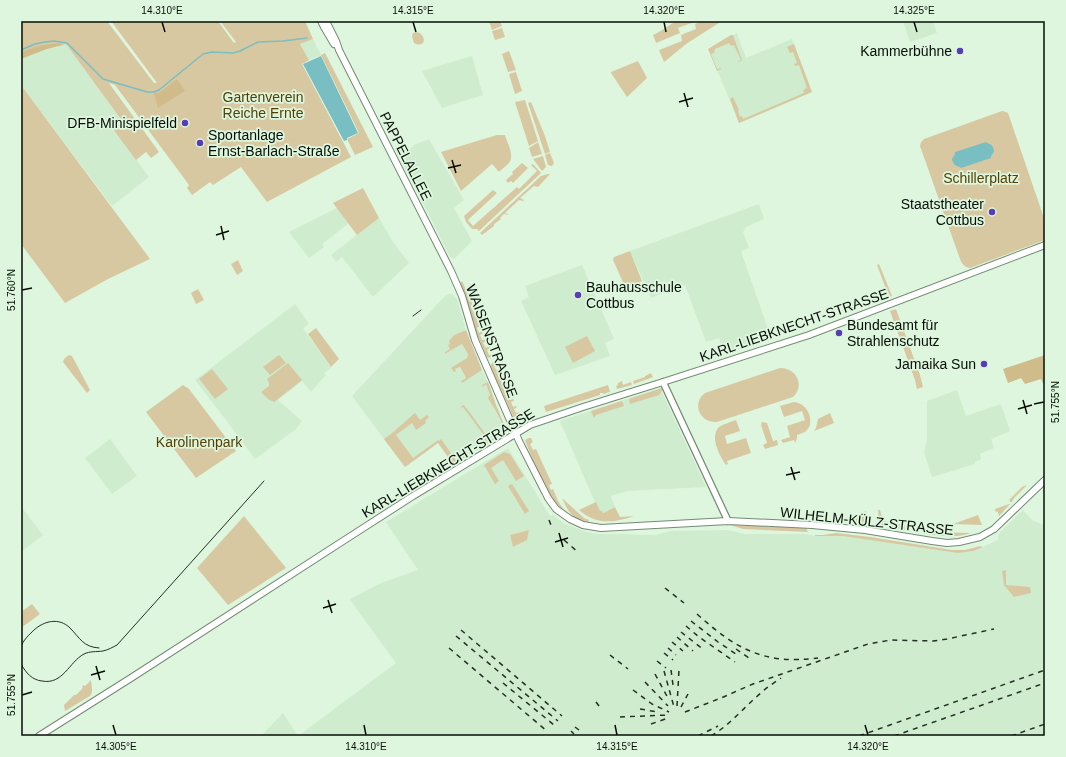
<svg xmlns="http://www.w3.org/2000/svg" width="1066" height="757" viewBox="0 0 1066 757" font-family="Arial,sans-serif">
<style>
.built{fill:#cfeccf}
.green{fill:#d8c8a2}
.forest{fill:#d0bb8a}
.water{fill:#79bec3}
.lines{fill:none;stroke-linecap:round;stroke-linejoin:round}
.stream{stroke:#79bec3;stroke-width:1.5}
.tertiary-casing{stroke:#748a74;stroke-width:8}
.secondary-casing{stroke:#748a74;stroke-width:8}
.tertiary{stroke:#fff;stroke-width:5.5}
.secondary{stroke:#fff;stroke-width:6}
.tram{stroke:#252f25;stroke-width:1}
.rail{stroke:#252f25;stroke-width:1.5;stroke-dasharray:5 5;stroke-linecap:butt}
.ticks{fill:none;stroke:#060e06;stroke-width:1.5}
.poi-dot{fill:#583cb4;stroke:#def6de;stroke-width:1.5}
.labels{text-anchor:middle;stroke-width:3.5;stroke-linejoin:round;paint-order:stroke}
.poi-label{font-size:14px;fill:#060e06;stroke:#def6de;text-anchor:end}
.park-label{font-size:14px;fill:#543f00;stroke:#def6de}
.street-label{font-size:14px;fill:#060e06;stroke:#def6de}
.neatline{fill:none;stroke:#060e06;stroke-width:1.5}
.ticks-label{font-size:10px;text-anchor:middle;fill:#060e06}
</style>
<rect width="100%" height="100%" fill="#def6de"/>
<g class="built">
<path d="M903 21H933L937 33 910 42Z"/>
<path d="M737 33 746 58 792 39 812 92 739 123 709 50Z"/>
<path d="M313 39 321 55 309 60 300 44Z"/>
<path d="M66 44 124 122 114 129 149 177 112 206 21 85V59L47 49Z"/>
<path d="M472 56 483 95 442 108 422 71Z"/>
<path d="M429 139 464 200 454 208 472 241 454 259 450 257 401 159 414 145Z"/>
<path d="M759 204 764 219 746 227 743 232 749 248 741 251 768 329 760 332 763 341 724 353 719 338 706 342 685 285 651 298 630 251Z"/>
<path d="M337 208 349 223 322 244 324 247 309 258 289 232Z"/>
<path d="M379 218 393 242 409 263 373 297 342 257 336 262 331 255Z"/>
<path d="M582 265 614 339 605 343 610 356 555 375 521 301 529 297 525 286Z"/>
<path d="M449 294H452L457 299 466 330 454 335 449 341 451 344 450 349 445 352V354L462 344 468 354 467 358 451 368 455 369 459 367 466 378 461 381 462 383 482 370 491 389 496 405 506 429V432L453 464 438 443 405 467 352 396 393 352 445 296Z"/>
<path d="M295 304 309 324 303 328 331 368 324 373 326 375 311 392 302 381 278 400 302 421 295 430 255 459 226 420 195 380Z"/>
<path d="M660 388 706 487 627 491 611 496 615 507 600 514 560 421Z"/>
<path d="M957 390 966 416 1001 404 1010 431 991 439 994 448 980 454 981 459 975 462V464L932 477 924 452 927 440V401Z"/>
<path d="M110 439 137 476 112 494 85 458Z"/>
<path d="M508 448 550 516 553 515 565 524 587 532 597 534H622L640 535H656L670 531 728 530 745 534H803L817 536 839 535 952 552 983 547 998 540V536L1001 531 1023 510 1032 520 1041 524 1045 523V736H261L283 713 298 736 396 663 358 611 350 599 381 583 418 570 386 522Z"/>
<path d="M22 508 43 535 21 552V509Z"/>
</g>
<g class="green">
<path d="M21 21H107L154 83H157L111 21H218L234 43 236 42 220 21H305L313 39 300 44 309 60 302 64 351 157 267 202 241 167 213 185 210 182 192 195 187 188 189 185 115 85 109 83 159 152 151 158 146 152 136 160 113 129 123 122 66 44 63 45 61 43 21 53Z"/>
<path d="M489 21H500L502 26 492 30Z"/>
<path d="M676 21 694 22 678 28 680 33 656 43 653 35 659 32Z"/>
<path d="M702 21H722L686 44 664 62 659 50 682 41 681 35 696 29 695 24Z"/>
<path d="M502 28 505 37 495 40 492 31Z"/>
<path d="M417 32C427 35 426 49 414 43L412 36 413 33Z"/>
<path d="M731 35H733L742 60 738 62V61L741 60 734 45 731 46 729 43 727 44 715 49 714 53 711 54 717 69 721 68V69L717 71 708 49Z"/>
<path d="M794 44 812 92 739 123 730 99 733 97 739 110 738 111 740 117 742 116 743 119 804 93 803 90 807 88 799 65 795 66 794 64 797 63 793 52 790 53 787 47Z"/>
<path d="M509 51 516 70 508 72 502 54Z"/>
<path d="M325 53 373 147 355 155 347 139 359 133 321 55Z"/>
<path d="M638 61 647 78 627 97 611 73V72Z"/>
<path d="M516 72 522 91 515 94 509 74Z"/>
<path d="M21 85 150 259 108 279 65 303 21 244Z"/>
<path d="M525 100 538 141 529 146 515 102Z"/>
<path d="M531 102 545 136 550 152 545 154 528 103Z"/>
<path d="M1002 111 1006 112 1008 113 1045 221V240L970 268C964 267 962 264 960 259L920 146 921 142 924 139Z"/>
<path d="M497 135H505C507 143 515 155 509 163 506 166 502 169 499 172L492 164 461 191 441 152Z"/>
<path d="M538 142 542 154 532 157 529 148Z"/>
<path d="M550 153 554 163 552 166 548 165 545 155Z"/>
<path d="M543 156 546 167 542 171 533 159Z"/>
<path d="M522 163 528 168 513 183 511 181 508 183 506 180 513 174 512 172Z"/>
<path d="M533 164 541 173 479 231 477 229H472L466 222 464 216 493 190 497 193 468 220 473 226 517 187 519 189 537 171 531 165Z"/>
<path d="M548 174H550L538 187 534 186 520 198 524 200 523 201 519 200 505 213 509 215H508L504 214 500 218 501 219 494 224V226L482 235 480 233 541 176Z"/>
<path d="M363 188 379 218 357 235 333 203Z"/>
<path d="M630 251 642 281 626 289 613 260 614 257Z"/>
<path d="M238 260 243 271 237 275 231 264Z"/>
<path d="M879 264 892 296 891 297 886 289 877 265Z"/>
<path d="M462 281 472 303 471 307 480 326 477 328 479 333 482 331 483 333 480 335 482 340 486 339V341L483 343 486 348 489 346 490 349 487 350 489 355 492 354 491 357 489 358 487 357 479 339 460 283Z"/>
<path d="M198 289 204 300 196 304 191 293Z"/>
<path d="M896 309 920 375 923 387 917 389 915 380 890 311Z"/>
<path d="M316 328 339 359 331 367 308 334Z"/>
<path d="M466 330 482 370 462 383 461 381 466 378 460 367 455 369 456 371 454 372 451 368 467 358 468 354 462 344 445 354V352L450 349 448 345 450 344 449 341 454 335Z"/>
<path d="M587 336 595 351 573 363 565 347Z"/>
<path d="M69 355 72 356 90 390 87 393 63 362 64 359Z"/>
<path d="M279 355 286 363 270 375 263 367Z"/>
<path d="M493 362 497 363 494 365 496 370 500 369V371L497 372 499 377 503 376V377L500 379 503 386 507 385V386L504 388 506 393 510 392 511 394 507 395 510 400 513 399 514 401 511 402 513 407 516 406 517 407 514 409 516 413 519 412 521 417 516 420 514 418 490 366 492 363Z"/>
<path d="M288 363 302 380 274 402 268 399 261 392 269 386V383L267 379Z"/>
<path d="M780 368C797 368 805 386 793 397L717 422C700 423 691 404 705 393Z"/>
<path d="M212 369 228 389 215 399 199 379Z"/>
<path d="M651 373 653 377 634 384 633 381 645 377V376Z"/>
<path d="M622 381 623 385 631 382 632 385 617 389 616 386 618 385V383Z"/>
<path d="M488 382 496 405 506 429V432L475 451 474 448 486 438 463 407 460 409 462 406 464 405 484 432 488 436V439H493V436L498 435 504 431C504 422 493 407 488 398L490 395 486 384 483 387 482 385Z"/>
<path d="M183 385 189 389 236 451 196 478 146 412Z"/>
<path d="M608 385 610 392 603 394V393H600V395L546 412 544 406Z"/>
<path d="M662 388 663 389 659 395 630 404 629 399Z"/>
<path d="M622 401 624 406 596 415 594 418 591 411Z"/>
<path d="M794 402C804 403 812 413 810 424 810 427 807 430 805 432L797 435V438L795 443 794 440 783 443 781 440 790 437 787 426 805 420 802 411 784 417 780 406Z"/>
<path d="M415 413 420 420 427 415 429 417 425 421 426 423 416 430 412 423 396 435 413 458 438 440 439 441 441 439 455 459 463 454H465L467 456 453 464 438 443 405 467 384 439 391 434Z"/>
<path d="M830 413 834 423 814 431 816 428 818 419Z"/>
<path d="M736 420 740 431 725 436 727 444 746 438 751 453 727 461 728 464 726 465C720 456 709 437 719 427 723 424 731 422 736 420Z"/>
<path d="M762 422 767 423 773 441 777 440 778 445 765 449 763 445 767 443 761 425Z"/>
<path d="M529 438H531L533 442 530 444 533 450 536 449 552 484 549 485 551 490 553 489 558 501 564 510C550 503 531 457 525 440Z"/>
<path d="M504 452 510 454 524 476 516 481 503 460 491 468 499 481 495 484 484 465Z"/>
<path d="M512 484 529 511 525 514 508 486Z"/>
<path d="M1027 485 1014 498 1012 502H1010V500L1008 501 1022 487Z"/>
<path d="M562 498 584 518 589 520 588 522C572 519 569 513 562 498Z"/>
<path d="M596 502 600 511H602L603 513 615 507 620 517 634 516C614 523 596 525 579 510Z"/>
<path d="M1010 504 999 516 998 512 995 511V509L1009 504Z"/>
<path d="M878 510H880L883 521 905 525V530L881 525 879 521Z"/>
<path d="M866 511 867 520 865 522 862 523 839 521 838 520H852Z"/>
<path d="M978 515 982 525 953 524Z"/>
<path d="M244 516 286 568 228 605 197 568Z"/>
<path d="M730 525 806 528 808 532 743 529Z"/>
<path d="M928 529 935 532 971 533C957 538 943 536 928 534L926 532Z"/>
<path d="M529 530 527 540 513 547 510 535Z"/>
<path d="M836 533 870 537 952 550H965L980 546 983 547 973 551 958 553 843 536H815V535H823Z"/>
<path d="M1006 570V585L1030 587 1031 593 1014 597 1004 585 1002 571Z"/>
<path d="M32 604 40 614 21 628V612Z"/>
<path d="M91 680C91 685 94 692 90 696L65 711 64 705 74 695H76L82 689 83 685 85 686Z"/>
</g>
<g class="forest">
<path d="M61 43 63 45 47 49 21 59V53C33 46 47 44 61 43Z"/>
<path d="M177 79 185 91 158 108 154 93H159Z"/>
<path d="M1045 355V388L1041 379 1025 384 1021 378 1008 383 1003 369Z"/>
</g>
<g class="water">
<path d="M321 56 358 133 347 138V140L344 141 303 64Z"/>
<path d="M986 142 987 143C992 144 994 147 994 152L991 156V158L961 168 960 167C955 166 953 164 952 159L955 154V152Z"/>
</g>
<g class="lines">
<path class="stream" d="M21 50 35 44 45 42 54 41 67 43 103 79 147 92H154L159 90 203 54 212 52 233 53 240 51 258 42 283 41 307 38"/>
<defs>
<path id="tertiary" d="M663 382 728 521"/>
<g id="secondary">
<path d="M321 21 324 27 334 44"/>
<path d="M326 21 336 41 339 50 451 271 462 296 475 340 519 441 548 498 556 509 570 519 583 525 601 528 728 521 812 525 865 530 932 541 947 543 959 542 980 537 994 529 1045 480"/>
<path d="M39 736 131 678 357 532 413 496 530 425 583 407 663 382 809 335 1045 245"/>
</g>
</defs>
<use href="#tertiary" class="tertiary-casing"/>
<use href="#secondary" class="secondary-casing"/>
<use href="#tertiary" class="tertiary"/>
<use href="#secondary" class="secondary"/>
<g class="tram">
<path d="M413 316 421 310"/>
<path d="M21 647C23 640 29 635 34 630 44 621 59 617 70 628 80 638 83 647 99 648"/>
<path d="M21 664C26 673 32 680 42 681 63 685 69 662 84 654 90 651 96 652 103 651 108 650 113 647 117 645L264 481"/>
</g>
<g class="rail">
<path d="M549 520 551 525"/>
<path d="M564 540 579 553"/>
<path d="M665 588 684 603"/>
<path d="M697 614C736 649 764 665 818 658"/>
<path d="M691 621 718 642 739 656"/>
<path d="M686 626 699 637 735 662"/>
<path d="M461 630 562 716"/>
<path d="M681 632 704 650"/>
<path d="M456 636 558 721"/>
<path d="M677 637 693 651"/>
<path d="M672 642 683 651"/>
<path d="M449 648 548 732"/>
<path d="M668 648 676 655"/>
<path d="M736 649 749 658"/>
<path d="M664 653 673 660"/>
<path d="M610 655 628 669"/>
<path d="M657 661 666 668"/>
<path d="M671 670 673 685"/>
<path d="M664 671 674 707"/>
<path d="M655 674 669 700"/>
<path d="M645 682 668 706"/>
<path d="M503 683 554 725"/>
<path d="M633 690 652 704 669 712"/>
<path d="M1044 690H1045"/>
<path d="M596 702 599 706"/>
<path d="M677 706 679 670"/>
<path d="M681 707 688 694"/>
<path d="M640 709 658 712"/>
<path d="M685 712 721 698 753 684 868 644 891 640 933 641 947 639 994 629"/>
<path d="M620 717 668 715"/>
<path d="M651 724 668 718"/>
<path d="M575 727 579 730"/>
<path d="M571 731 574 734"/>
<path d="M698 736 718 726"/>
<path d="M711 736C730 725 744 707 761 693 767 687 774 683 781 678"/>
<path d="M859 736 1045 670"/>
<path d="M894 736 1045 683"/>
<path d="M1011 736 1045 724"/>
</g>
</g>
<path class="ticks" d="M162 22 165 32M413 22 416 32M664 22 666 32M914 22 917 32M684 93 688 107M679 102 693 98M452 160 456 173M448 168 461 165M221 226 224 240M216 235 229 231M22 290 32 288M1023 400 1027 414M1034 404 1044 402M1018 409 1032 405M791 467 795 480M786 475 800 472M559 533 563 547M555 542 568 538M328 600 332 613M323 608 336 604M96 666 100 680M91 675 105 671M22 695 32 692M113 725 116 735M364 725 366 735M615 725 617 735M865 725 868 735"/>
<g class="poi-dot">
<circle cx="960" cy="51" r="4"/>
<circle cx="185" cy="123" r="4"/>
<circle cx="200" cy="143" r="4"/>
<circle cx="992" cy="212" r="4"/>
<circle cx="578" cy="295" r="4"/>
<circle cx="839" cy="333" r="4"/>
<circle cx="984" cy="364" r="4"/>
</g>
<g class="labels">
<g class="poi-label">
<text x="952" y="56">Kammerbühne</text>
<text x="177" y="128">DFB-Minispielfeld</text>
<text x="208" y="140" text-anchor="start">Sportanlage<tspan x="208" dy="16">Ernst-Barlach-Straße</tspan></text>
<text x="984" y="209">Staatstheater<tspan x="984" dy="16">Cottbus</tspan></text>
<text x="586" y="292" text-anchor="start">Bauhausschule<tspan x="586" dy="16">Cottbus</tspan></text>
<text x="847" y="330" text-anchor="start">Bundesamt für<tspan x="847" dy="16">Strahlenschutz</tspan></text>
<text x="976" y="369">Jamaika Sun</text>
</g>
<g class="park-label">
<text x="263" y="102">Gartenverein<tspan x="263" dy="16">Reiche Ernte</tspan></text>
<text x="981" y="183">Schillerplatz</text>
<text x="199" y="447">Karolinenpark</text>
</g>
<g class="street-label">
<text transform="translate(406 156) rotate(63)" y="5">PAPPELALLEE</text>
<text transform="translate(794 325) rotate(-19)" y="5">KARL-LIEBKNECHT-STRASSE</text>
<text transform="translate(492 341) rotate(69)" y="5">WAISENSTRASSE</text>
<text transform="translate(448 463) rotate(-31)" y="5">KARL-LIEBKNECHT-STRASSE</text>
<text transform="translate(867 521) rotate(6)" y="5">WILHELM-KÜLZ-STRASSE</text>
</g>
</g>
<rect width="1066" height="757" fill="none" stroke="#def6de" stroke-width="44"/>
<rect x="22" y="22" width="1022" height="713" class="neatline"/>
<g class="ticks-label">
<text x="162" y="14">14.310°E</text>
<text x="413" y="14">14.315°E</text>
<text x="664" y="14">14.320°E</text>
<text x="914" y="14">14.325°E</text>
<text transform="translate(11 290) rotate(-90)" y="4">51.760°N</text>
<text transform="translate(1055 402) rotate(-90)" y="4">51.755°N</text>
<text transform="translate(11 695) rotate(-90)" y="4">51.755°N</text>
<text x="116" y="750">14.305°E</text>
<text x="366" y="750">14.310°E</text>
<text x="617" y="750">14.315°E</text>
<text x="868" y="750">14.320°E</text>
</g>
</svg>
